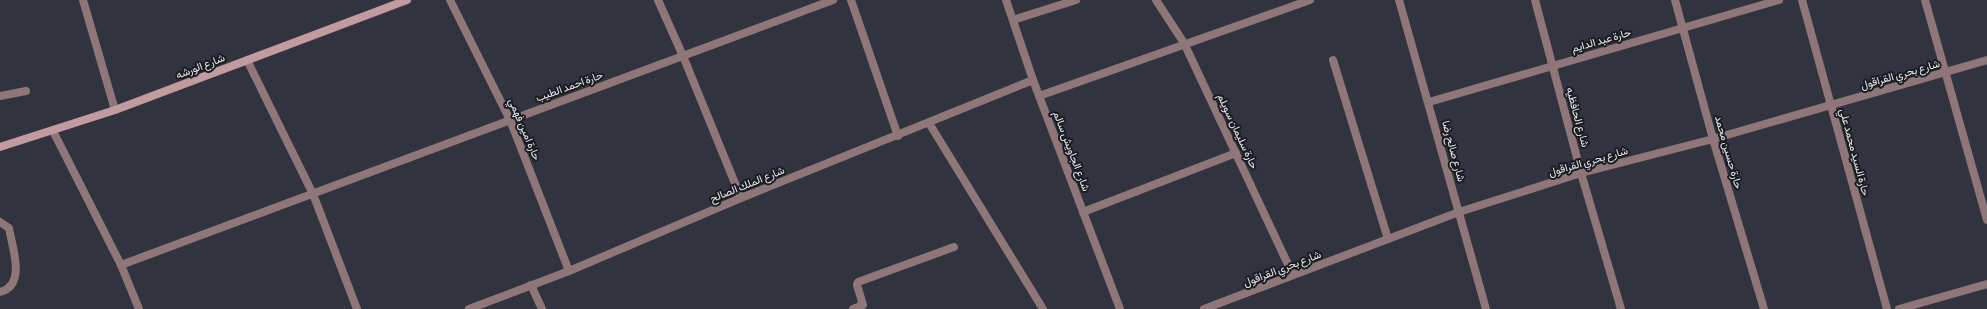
<svg xmlns="http://www.w3.org/2000/svg" width="1987" height="309" viewBox="0 0 1987 309" font-family="'Asap Condensed',Vazirmatn,sans-serif">
<style>
.lines{fill:none;stroke-linecap:round;stroke-linejoin:round}
.lane{stroke:#8f7779;stroke-width:8}
.street{stroke:#8f7779;stroke-width:8}
.secondary{stroke:#c19b9f;stroke-width:8}
.labels{text-anchor:middle;stroke-width:4;stroke-linejoin:round;paint-order:stroke}
.street-label{font-size:11px;fill:#e9ebf2;stroke:#1a1c21}
</style>
<rect width="100%" height="100%" fill="#31343e"/>
<g class="lines">
<path class="lane" d="M0 222 9 228C12 247 27 285 0 292"/>
<g class="street">
<path d="M83 0 115 110"/>
<path d="M450 0 510 120 569 271"/>
<path d="M658 0 683 56 741 198"/>
<path d="M851 0 898 136"/>
<path d="M1006 0 1033 80 1120 309"/>
<path d="M1156 0 1184 43 1293 275"/>
<path d="M1399 0 1486 309"/>
<path d="M1535 0 1581 173 1621 309"/>
<path d="M1675 0 1713 139 1764 309"/>
<path d="M1802 0 1887 309"/>
<path d="M1925 0 1987 220"/>
<path d="M1013 20 1076 0"/>
<path d="M247 60 313 194 357 309"/>
<path d="M1333 60 1388 239"/>
<path d="M0 96 26 91"/>
<path d="M1039 96 1310 0"/>
<path d="M1429 102 1779 0"/>
<path d="M929 123 1043 309"/>
<path d="M53 131 121 265 139 309"/>
<path d="M1083 212 1236 153"/>
<path d="M121 265 833 0"/>
<path d="M531 285 542 309"/>
<path d="M469 309 569 271 741 198 1033 80"/>
<path d="M853 309 863 305 857 285 858 282 954 247"/>
<path d="M1204 309 1459 212 1581 173 1713 139 1987 60"/>
<path d="M1899 309 1987 284"/>
</g>
<path class="secondary" d="M0 147 115 110 407 0"/>
</g>
<g class="labels">
<g class="street-label">
<text transform="translate(1601 40) rotate(-16)" y="4">حارة عبد الدايم</text>
<text transform="translate(200 66) rotate(-21)" y="4">شارع الورشه</text>
<text transform="translate(1900 74) rotate(-16)" y="4">شارع بحري القراقول</text>
<text transform="translate(569 86) rotate(-20)" y="4">حارة احمد الطيب</text>
<text transform="translate(1578 117) rotate(75)" y="4">شارع الحافظيه</text>
<text transform="translate(525 129) rotate(67)" y="4">حارة امين فهمي</text>
<text transform="translate(1238 131) rotate(65)" y="4">حارة سليمان سويلم</text>
<text transform="translate(1072 151) rotate(69)" y="4">شارع الجاويش سالم</text>
<text transform="translate(1454 151) rotate(75)" y="4">شارع صالح رضا</text>
<text transform="translate(1729 152) rotate(74)" y="4">حارة حسين محمد</text>
<text transform="translate(1855 152) rotate(75)" y="4">حارة السيد محمد علي</text>
<text transform="translate(1588 161) rotate(-16)" y="4">شارع بحري القراقول</text>
<text transform="translate(747 184) rotate(-22)" y="4">شارع الملك الصالح</text>
<text transform="translate(1282 268) rotate(-21)" y="4">شارع بحري القراقول</text>
</g>
</g>
</svg>
